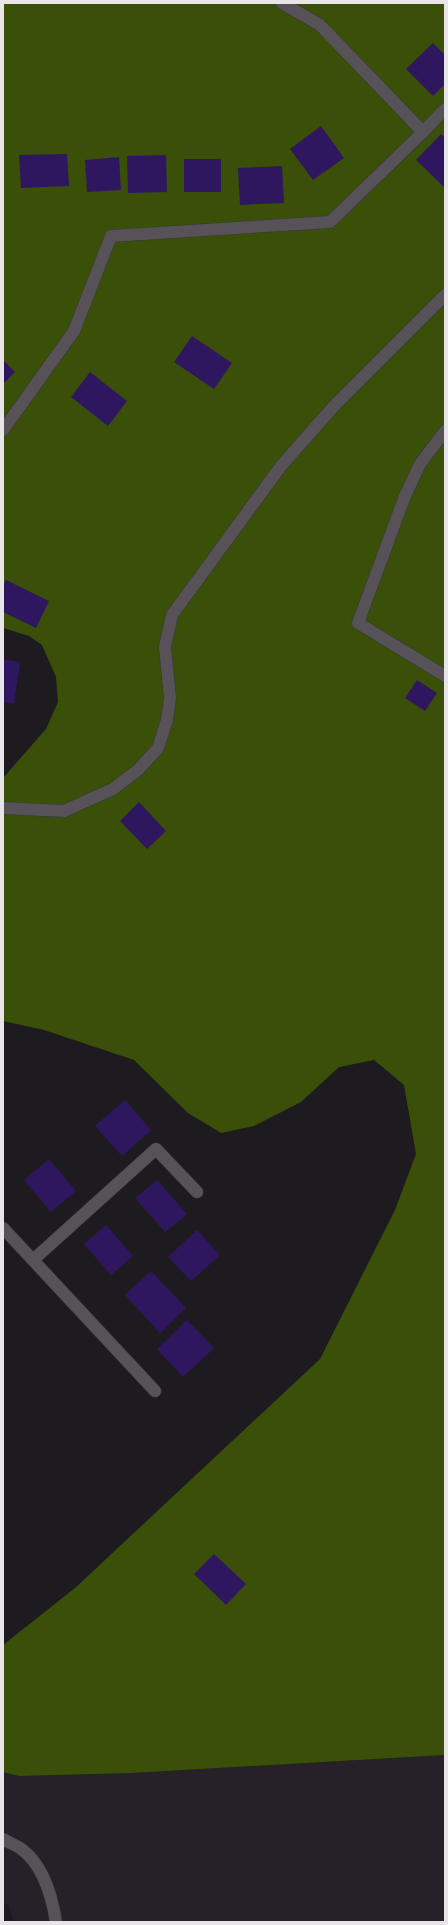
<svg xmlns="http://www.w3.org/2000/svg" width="448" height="1925" viewBox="0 0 448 1925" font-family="'Fira Sans Condensed',sans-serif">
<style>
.built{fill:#262029}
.forest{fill:#3a4f08}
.building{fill:#2f175f}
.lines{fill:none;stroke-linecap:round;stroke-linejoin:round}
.minor-casing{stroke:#39373a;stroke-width:13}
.minor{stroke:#565257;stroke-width:12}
</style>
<rect width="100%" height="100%" fill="#1d1b1f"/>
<path class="built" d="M445 1755V1922H14L8 1904H3V1772L19 1776 132 1773Z"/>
<path class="forest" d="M3 3H445V1755L132 1773 19 1776 3 1772V1645L75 1588 320 1359 395 1210 416 1154 404 1085 374 1060 339 1067 301 1102 254 1126 221 1133 188 1113 134 1060 44 1030 3 1021V778L46 729 58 702 56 677 42 645 29 636 3 628Z"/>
<g class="building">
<path d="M433 43 445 55V84L433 96 406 69Z"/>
<path d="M321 126 344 158 313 180 290 149Z"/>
<path d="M441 134 445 138V188L416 160Z"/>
<path d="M67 154 69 186 21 188 19 155Z"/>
<path d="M166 155 167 192 128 193 127 156Z"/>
<path d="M119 157 121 190 87 192 85 160Z"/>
<rect x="184" y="159" width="37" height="33"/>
<path d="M282 166 284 203 240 205 238 168Z"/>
<path d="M192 336 232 363 214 389 174 362Z"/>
<path d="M3 360 15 372 3 384Z"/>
<path d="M90 372 127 401 108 426 71 397Z"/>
<path d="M6 580 49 601 36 628 3 612V586Z"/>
<path d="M3 659 20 662 14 704 3 702Z"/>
<path d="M417 680 437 693 425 711 405 698Z"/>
<path d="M139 802 166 831 147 849 120 821Z"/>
<path d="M125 1100 151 1130 122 1156 95 1126Z"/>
<path d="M49 1159 76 1191 51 1212 24 1180Z"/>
<path d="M157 1180 187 1214 165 1232 135 1198Z"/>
<path d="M106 1225 133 1256 111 1275 84 1244Z"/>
<path d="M197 1230 220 1255 191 1281 168 1257Z"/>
<path d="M151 1271 186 1308 160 1333 125 1295Z"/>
<path d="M187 1320 214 1348 183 1377 157 1349Z"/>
<path d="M214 1554 246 1584 226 1605 194 1574Z"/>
</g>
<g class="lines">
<defs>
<g id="minor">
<path d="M423 132 445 109"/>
<path d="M3 430 74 331 111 236 330 222 423 132 320 25 282 3"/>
<path d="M445 431 420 464 405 496 358 623 445 676"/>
<path d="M3 808 64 811 113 789 138 770 158 748 167 720 170 698 165 647 172 615 281 466 334 406 445 295"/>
<path d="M3 1228 155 1391"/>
<path d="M33 1260 156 1149 197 1192"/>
<path d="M3 1839C8 1842 15 1845 20 1848 43 1864 52 1896 56 1922"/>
</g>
</defs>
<use href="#minor" class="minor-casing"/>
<use href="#minor" class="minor"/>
</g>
<rect width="448" height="1925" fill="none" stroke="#e7e5e8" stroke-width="8"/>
</svg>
